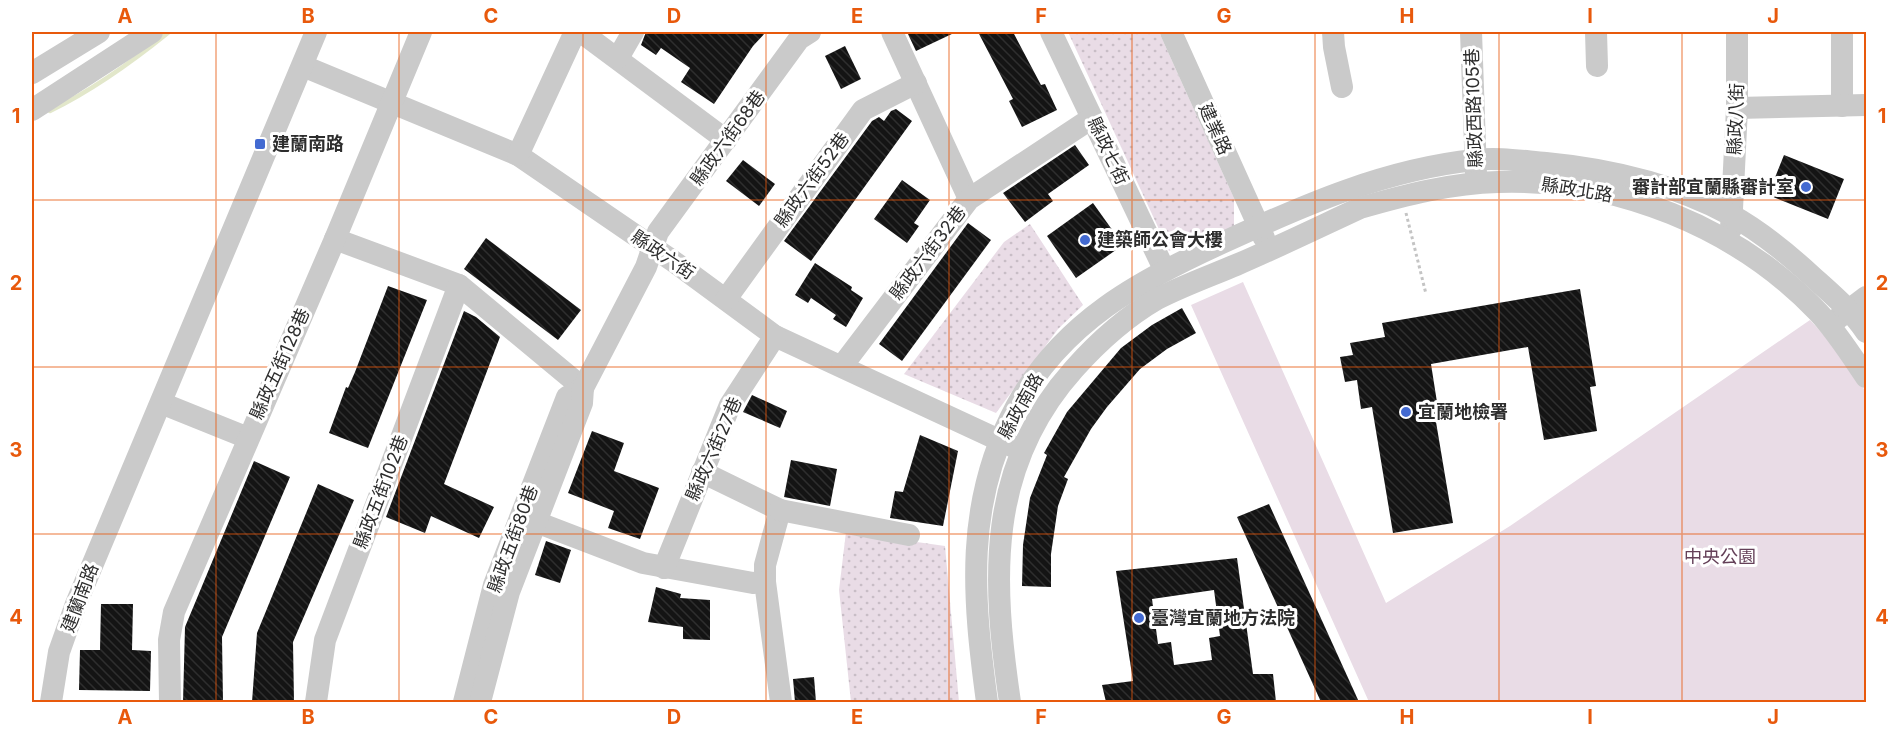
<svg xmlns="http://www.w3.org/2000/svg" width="1898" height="734" viewBox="0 0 1898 734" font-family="Inter,'Noto Sans TC',sans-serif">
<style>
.grass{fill:url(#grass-dots)}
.green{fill:#e9dce6}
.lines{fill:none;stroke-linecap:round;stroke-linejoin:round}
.stream{stroke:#e2e7ca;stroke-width:4.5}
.building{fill:url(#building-back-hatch);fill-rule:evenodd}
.path{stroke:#c4c4c4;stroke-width:3;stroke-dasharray:3 3;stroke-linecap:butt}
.minor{stroke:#cacaca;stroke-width:22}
.grid{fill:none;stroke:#e8590c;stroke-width:1.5;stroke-opacity:0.55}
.poi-dot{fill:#436ad1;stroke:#fff;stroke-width:2}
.labels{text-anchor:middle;stroke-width:6;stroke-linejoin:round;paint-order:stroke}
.street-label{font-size:18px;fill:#2d2d2d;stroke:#fff}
.poi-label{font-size:18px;font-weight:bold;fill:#2d2d2d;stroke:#fff;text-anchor:start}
.park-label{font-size:18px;fill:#644058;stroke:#fff}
.neatline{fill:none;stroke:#e8590c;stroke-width:2}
.grid-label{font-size:20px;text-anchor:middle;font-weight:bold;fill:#e8590c}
</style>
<defs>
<pattern id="grass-dots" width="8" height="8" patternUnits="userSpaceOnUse" patternTransform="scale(1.5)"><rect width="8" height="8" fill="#e9dce6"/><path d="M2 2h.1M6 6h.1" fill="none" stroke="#c8bdc6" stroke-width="1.8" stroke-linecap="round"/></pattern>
<pattern id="building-back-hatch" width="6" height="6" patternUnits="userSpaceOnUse" patternTransform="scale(1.5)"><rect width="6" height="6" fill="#141414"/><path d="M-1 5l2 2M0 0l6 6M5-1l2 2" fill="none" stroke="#2e2e2e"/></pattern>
</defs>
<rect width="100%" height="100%" fill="#fff"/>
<g class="grass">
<path d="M1068 32H1159L1234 198V227L1169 251Z"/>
<path d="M1030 224 1083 305 1058 329 996 413 904 374 1004 242Z"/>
<path d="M846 532 945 546 959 702H851L839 590Z"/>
</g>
<path class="green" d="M1243 282 1386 603 1510 526 1810 320 1834 346 1866 392V702H1369L1191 305Z"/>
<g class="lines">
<path class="stream" d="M50 111C93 90 132 62 169 32"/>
</g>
<g class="building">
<path d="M646 32H766L753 46 714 104 681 82 690 68 661 48 656 55 641 45Z"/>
<path d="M907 32H956L916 51Z"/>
<path d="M978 32H1013L1041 85 1045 84 1057 110 1022 127 1009 101 1013 99Z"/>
<path d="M845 46 861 79 841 89 825 56Z"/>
<path d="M896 109 912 121 811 261 784 241 872 121 879 117 884 121 891 111Z"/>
<path d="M1075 145 1089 165 1048 194 1053 201 1025 222 1003 193Z"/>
<path d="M1784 155 1844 179 1828 219 1768 195Z"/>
<path d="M743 160 775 184 759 206 726 181Z"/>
<path d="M902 180 930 200 914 223 919 226 907 243 874 219Z"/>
<path d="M1093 203 1123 245 1076 278 1047 236Z"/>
<path d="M968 223 991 240 902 361 879 344Z"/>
<path d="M486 238 581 310 558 340 464 269Z"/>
<path d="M815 263 852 287 851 290 863 298 846 327 833 319 836 315 811 298 808 303 795 295Z"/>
<path d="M388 286 427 300 368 448 329 433 346 387 348 388 355 372Z"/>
<path d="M1580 289 1596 386 1590 387 1597 431 1544 440 1528 347 1431 364 1439 415 1435 416 1453 523 1393 533 1372 407 1361 409 1357 380 1345 382 1340 357 1353 355 1350 343 1385 337 1382 323Z"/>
<path d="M1182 308 1196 333 1167 349 1140 369 1107 407 1091 429 1064 477 1068 479 1058 506 1051 554V587L1022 586 1023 545 1030 498 1047 455 1044 453 1067 412 1121 348 1152 325Z"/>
<path d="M464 311 476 317 500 337 444 484 494 507 479 538 431 516 425 533 386 517Z"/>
<path d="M752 395 787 411 780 428 743 412Z"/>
<path d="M592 431 624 443 614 471 659 488 640 539 608 528 614 511 568 493Z"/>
<path d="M920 435 958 451 943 526 890 518 895 491 903 492Z"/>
<path d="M791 460 837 469 830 506 784 497Z"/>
<path d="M254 461 290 477 222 637 223 702H183L185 627Z"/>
<path d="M318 484 354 500 293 642 294 702H252L257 633Z"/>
<path d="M1269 504 1359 702H1321L1237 517Z"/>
<path d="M546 541 571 550 560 583 535 575Z"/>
<path d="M1237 558 1253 674H1273L1276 702H1106L1102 685 1133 681 1116 571ZM1214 590 1220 636 1209 638 1212 660 1174 665 1171 642 1158 644 1152 599Z"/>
<path d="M656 587 681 594 680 598 710 600V640L683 639V627L648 622Z"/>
<path d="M101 604H133L132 650 151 651 150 691 79 690 80 650H100Z"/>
<path d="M814 677 816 702H795L793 679Z"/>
</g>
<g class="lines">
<path class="path" d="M1406 213 1426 294"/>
<g class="minor">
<path d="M581 32 726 140"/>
<path d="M892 32 969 199"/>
<path d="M1051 32 1164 269"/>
<path d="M1171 32 1264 238"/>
<path d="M1333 32 1334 47 1342 87"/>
<path d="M1471 32 1476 174"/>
<path d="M1596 32 1597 66"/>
<path d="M618 58 633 32"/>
<path d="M303 66 518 155 673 261 775 336 1014 447"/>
<path d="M32 73 99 32"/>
<path d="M1842 106V32"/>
<path d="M1737 108 1866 105"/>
<path d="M32 110 152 32"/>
<path d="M518 155 575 32"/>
<path d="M1731 229 1737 108V32"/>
<path d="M335 239 459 285 583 388"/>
<path d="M726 299 863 110 916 83"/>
<path d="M1837 319 1866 297"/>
<path d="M842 366 969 199 1092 118"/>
<path d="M161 403 248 438"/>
<path d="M702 472 780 510 765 565V582L781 702"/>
<path d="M780 510 909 535"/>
<path d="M523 517 643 563 753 583 765 582"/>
<path d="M664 568 730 405 775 336"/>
<path d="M51 702 59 652 76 604 316 32"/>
<path d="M170 702 169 640 174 612 335 239 421 32"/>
<path d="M316 702 325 640 459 285"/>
<path d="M464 702 494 585 567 397 583 388"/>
<path d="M480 702 509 592 582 403 583 388 646 267 658 232 799 39 810 32"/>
<path d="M987 702C973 598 964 503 1016 407 1062 322 1140 280 1224 242 1304 205 1386 169 1475 160 1498 157 1522 161 1546 163 1609 169 1674 184 1731 215 1760 231 1788 254 1813 277 1832 294 1852 311 1866 332"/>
<path d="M1010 702C992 580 986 467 1074 369 1098 342 1126 317 1157 299 1182 286 1210 276 1236 265 1278 247 1319 227 1360 208 1405 195 1452 183 1498 182 1615 178 1737 227 1818 312 1836 331 1851 355 1866 377"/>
</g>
</g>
<path class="grid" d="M216 32V702M399 32V702M583 32V702M766 32V702M949 32V702M1132 32V702M1315 32V702M1499 32V702M1682 32V702M32 200H1866M32 367H1866M32 534H1866"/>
<g class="poi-dot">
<rect x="254" y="138" width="12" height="12" rx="3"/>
<circle cx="1806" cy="187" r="6"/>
<circle cx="1085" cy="240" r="6"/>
<circle cx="1406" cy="412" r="6"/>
<circle cx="1139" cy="618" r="6"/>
</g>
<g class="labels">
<g class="street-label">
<text transform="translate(1474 108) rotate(-92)" y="6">縣政西路105巷</text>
<text transform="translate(1736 119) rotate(-88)" y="6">縣政八街</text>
<text transform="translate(1215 129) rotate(66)" y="6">建業路</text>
<text transform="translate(728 138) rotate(-54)" y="6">縣政六街68巷</text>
<text transform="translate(1108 151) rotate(65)" y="6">縣政七街</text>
<text transform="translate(812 180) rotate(-54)" y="6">縣政六街52巷</text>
<text transform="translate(1577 190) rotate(9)" y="6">縣政北路</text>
<text transform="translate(928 253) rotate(-53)" y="6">縣政六街32巷</text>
<text transform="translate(663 255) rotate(34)" y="6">縣政六街</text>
<text transform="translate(280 364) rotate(-66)" y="6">縣政五街128巷</text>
<text transform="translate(1021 406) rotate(-61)" y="6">縣政南路</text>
<text transform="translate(714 449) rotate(-66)" y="6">縣政六街27巷</text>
<text transform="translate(381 492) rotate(-69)" y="6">縣政五街102巷</text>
<text transform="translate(513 539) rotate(-70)" y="6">縣政五街80巷</text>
<text transform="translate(80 598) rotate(-69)" y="6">建蘭南路</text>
</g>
<g class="poi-label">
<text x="272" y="150">建蘭南路</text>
<text x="1794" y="193" text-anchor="end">審計部宜蘭縣審計室</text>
<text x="1097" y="246">建築師公會大樓</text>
<text x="1418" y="418">宜蘭地檢署</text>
<text x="1151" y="624">臺灣宜蘭地方法院</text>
</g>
<g class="park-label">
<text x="1720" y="563">中央公園</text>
</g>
</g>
<rect width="1898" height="734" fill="none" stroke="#ffffff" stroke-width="66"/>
<rect x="33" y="33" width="1832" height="668" class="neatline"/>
<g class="grid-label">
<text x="125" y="23">A</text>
<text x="308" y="23">B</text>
<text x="491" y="23">C</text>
<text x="674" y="23">D</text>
<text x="857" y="23">E</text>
<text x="1041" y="23">F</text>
<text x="1224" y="23">G</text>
<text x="1407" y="23">H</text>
<text x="1590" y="23">I</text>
<text x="1773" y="23">J</text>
<text x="16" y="123">1</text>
<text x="1882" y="123">1</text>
<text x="16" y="290">2</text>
<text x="1882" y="290">2</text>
<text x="16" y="457">3</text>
<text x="1882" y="457">3</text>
<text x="16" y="624">4</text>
<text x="1882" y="624">4</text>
<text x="125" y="724">A</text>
<text x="308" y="724">B</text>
<text x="491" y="724">C</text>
<text x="674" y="724">D</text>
<text x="857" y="724">E</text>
<text x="1041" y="724">F</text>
<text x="1224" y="724">G</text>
<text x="1407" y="724">H</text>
<text x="1590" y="724">I</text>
<text x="1773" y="724">J</text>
</g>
</svg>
